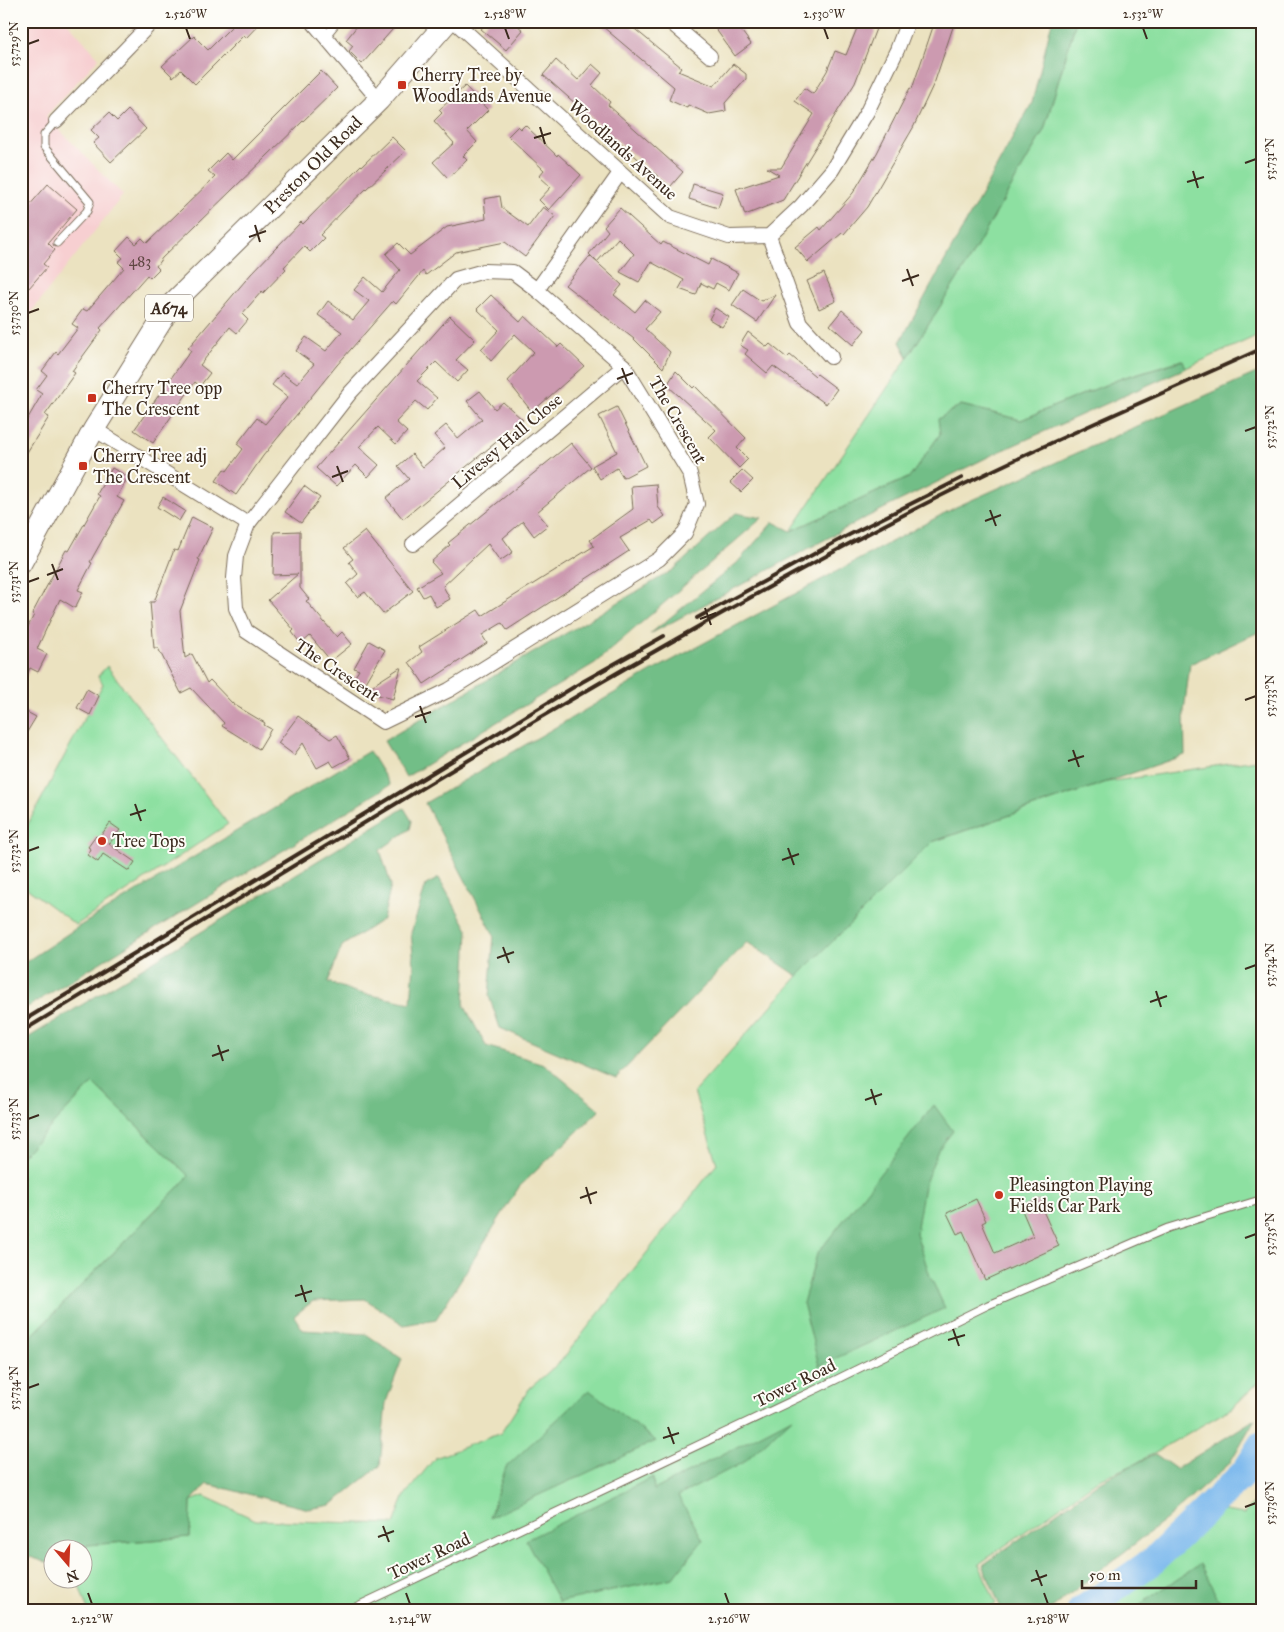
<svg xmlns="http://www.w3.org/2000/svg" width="1284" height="1632" viewBox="0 0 1284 1632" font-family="'IM FELL Great Primer',serif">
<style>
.built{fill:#f7cfd1}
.green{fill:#8de0a1;stroke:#648560}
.forest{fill:#72be87;stroke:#567452}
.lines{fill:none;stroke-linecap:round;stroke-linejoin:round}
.river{stroke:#7ab8ed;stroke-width:28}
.building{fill:#cc9ab0}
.lane-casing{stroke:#796a57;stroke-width:9}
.street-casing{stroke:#796a57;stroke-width:16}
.primary-casing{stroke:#796a57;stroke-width:23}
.lane{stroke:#fff;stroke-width:7}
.street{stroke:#fff;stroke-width:14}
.primary{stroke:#fff;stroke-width:21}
.rail{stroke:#3b2a1e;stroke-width:4}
.ticks{fill:none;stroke:#3b2a1e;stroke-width:2}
.poi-dot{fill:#c8321e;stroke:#fdfcf7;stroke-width:2}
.labels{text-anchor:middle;stroke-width:4;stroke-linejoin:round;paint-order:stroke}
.number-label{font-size:15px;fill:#5f4642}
.shield{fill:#fdfcf7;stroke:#75695f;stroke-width:1}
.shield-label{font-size:16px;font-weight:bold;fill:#3b2a1e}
.poi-label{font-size:18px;fill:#3b2a1e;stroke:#fdfcf7;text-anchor:start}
.street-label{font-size:18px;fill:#3b2a1e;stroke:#fdfcf7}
.neatline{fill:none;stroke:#3b2a1e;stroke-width:2}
.ticks-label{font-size:12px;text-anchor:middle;fill:#3b2a1e}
</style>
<rect width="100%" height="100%" fill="#fdfcf7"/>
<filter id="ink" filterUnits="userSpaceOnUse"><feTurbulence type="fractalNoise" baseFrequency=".02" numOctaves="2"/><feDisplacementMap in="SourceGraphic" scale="10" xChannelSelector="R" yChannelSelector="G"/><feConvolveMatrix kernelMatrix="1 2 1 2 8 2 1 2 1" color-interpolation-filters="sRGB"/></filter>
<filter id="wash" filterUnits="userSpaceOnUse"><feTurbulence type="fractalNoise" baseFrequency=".0096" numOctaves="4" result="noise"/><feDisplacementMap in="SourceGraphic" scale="20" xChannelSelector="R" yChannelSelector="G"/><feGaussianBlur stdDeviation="1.12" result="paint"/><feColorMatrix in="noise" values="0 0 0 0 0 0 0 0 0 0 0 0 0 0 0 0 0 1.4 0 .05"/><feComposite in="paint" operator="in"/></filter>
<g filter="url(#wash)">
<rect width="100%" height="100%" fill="#ebe2c0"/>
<path class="built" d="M21 21H66L99 58 46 116 123 195 21 325Z"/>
<g class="green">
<path d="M1076 21H1263V333L1186 368 1182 360 1122 378 1021 420 961 405 910 477 791 531 908 357 965 267 1044 130Z"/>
<path d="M107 666 228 824 76 925 21 884V837L103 684 98 676Z"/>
<path d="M1263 759V1378L1232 1408 1133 1465 1101 1478 979 1564 996 1604 982 1611H88L77 1580H82L83 1553 87 1545 190 1537 191 1501 204 1496 256 1520 394 1524 405 1495 435 1458 501 1433 529 1389 561 1361 717 1164 694 1092 798 976 932 842 1107 782Z"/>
<path d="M93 1083 189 1176 21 1347V1157Z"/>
<path d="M1263 1492V1611H1096L1224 1511 1244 1514Z"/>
</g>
<g class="forest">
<path d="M1052 21H1076L1044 130 965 267 908 357 900 342 1032 103Z"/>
<path d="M1183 360 1186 368 992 455 865 518 650 634 737 563 773 522 791 531 910 477 940 434 938 419 961 405 1021 420 1122 378Z"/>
<path d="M1263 370V630L1190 664 1184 711 1185 755 932 842 798 976 747 942 616 1078 500 1028 489 996 494 935 425 803 654 670 956 507Z"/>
<path d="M736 513 762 518 595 663 406 777 384 741 673 570Z"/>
<path d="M369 751 390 785 21 1011V965L78 927Z"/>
<path d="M404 808 412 821 410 829 380 850 391 885 383 919 342 946 328 982 355 992 411 1003 414 965 411 933 426 885 439 878 468 930 464 1005 486 1046 544 1064 600 1110 519 1187 436 1319 404 1325 365 1299 313 1301 294 1316 303 1330 366 1334 402 1359 386 1402 380 1466 331 1505 309 1509 207 1484 191 1501 190 1537 87 1545 83 1553 82 1550H52V1564L30 1557 21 1567V1347L189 1176 93 1083 21 1157V1042Z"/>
<path d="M934 1105 953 1131 938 1150 924 1186 916 1233 930 1276 945 1308 819 1366 803 1303 817 1254Z"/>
<path d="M589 1390 656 1441 489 1518 506 1467Z"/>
<path d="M792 1418 744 1462 678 1496 703 1540 673 1578 559 1602 526 1540 653 1477 654 1490Z"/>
<path d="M1255 1419 1229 1464 1168 1518 1053 1607 1047 1611H1002L983 1565 1101 1481 1155 1454 1176 1469Z"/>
<path d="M1200 1564 1217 1597 1230 1611H1130Z"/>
</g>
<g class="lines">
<path class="river" d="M1081 1611 1154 1560 1245 1472 1263 1444"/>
</g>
<g id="blocks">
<g class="building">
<path d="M237 21H262L246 38 244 35 195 84 181 70 173 77 162 66 194 36 208 50Z"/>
<path d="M361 21H400L362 64 349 51 353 46 346 40Z"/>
<path d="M488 21H512L523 30 506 50 481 29Z"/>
<path d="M596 21H625L681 67 678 71 714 86 733 64 746 74V79L725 103 726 111 709 114 688 105 687 108 669 100 674 87Z"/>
<path d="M710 21H734L751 44 735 56Z"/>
<path d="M860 21H879L855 83 783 200 745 215 736 189 779 175 767 168H781L814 114 795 101 804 88 813 94 827 71 835 51 846 55Z"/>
<path d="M935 21H955L935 81 913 128 867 207 844 234 842 233 808 262 795 247 819 227 821 230 853 193 877 153 910 88 912 89Z"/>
<path d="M556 60 578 80 592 64 602 73 592 85 610 102 608 105 683 172 670 187 543 75Z"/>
<path d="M321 71 337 88 162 258 156 266 159 269 150 278 147 275 100 328 102 330 72 371 75 373 45 415 49 417 21 462V430L42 394 36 390 47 375 42 371 56 352 58 354 78 328 72 324 83 309 87 311 124 268 118 262 123 258 116 251 129 237 136 244 142 238 147 243 215 177 208 171 226 153 232 160Z"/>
<path d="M465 86 488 110 467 131 477 142 463 156 467 160 448 178 433 162 454 143 434 121 442 113 439 110Z"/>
<path d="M128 110 146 129 111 162 93 143 99 138 91 130 109 113 117 121Z"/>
<path d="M525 125 557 156 558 154 581 175 549 210 539 200 551 187 539 176 544 170 508 136 518 126 521 129Z"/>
<path d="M392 137 406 151 346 208 320 235 324 238 310 252 304 246 284 267 286 269 263 293 262 291 242 314 248 320 237 333 230 327 200 365 210 373 200 386 195 382 153 443 134 430 191 350 188 348 251 274 301 222 303 224 361 165 362 166Z"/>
<path d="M48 184 77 209 48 243 55 250 43 264 47 267 29 288 21 281V215Z"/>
<path d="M693 184 723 193 718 208 689 199Z"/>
<path d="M500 196 502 208 528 227 543 207 555 216 525 257 505 242 456 252 426 275 423 271 396 304 393 301 337 365 263 456 236 495 216 481 224 469 227 471 243 449 237 444 257 418 265 424 288 397 272 385 282 373 297 384 314 364 296 351 306 337 326 351 342 332 318 315 328 301 353 320 369 301 354 290 365 277 382 292 400 270 386 254 398 243 410 255 447 227 486 219 484 199Z"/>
<path d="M620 208 661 245 663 242 708 265 711 259 738 273 729 290 716 283 713 289 701 283 696 295 679 289 684 280 651 262 639 282 620 272 634 254 618 238 597 262 589 254 608 231 604 226Z"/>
<path d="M590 256 622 285 614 295 635 312 645 300 660 312 645 329 670 352 663 368 634 339 565 285Z"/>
<path d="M824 273 836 301 819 309 807 281Z"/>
<path d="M743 289 761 301 775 295 757 322 732 305Z"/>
<path d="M491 295 520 322 525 316 558 347 561 344 584 366 532 412 508 381 534 352 515 334 491 361 481 349 499 330 477 309Z"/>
<path d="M715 308 729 317 722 327 709 319Z"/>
<path d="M842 310 865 330 853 345 830 325Z"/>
<path d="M450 316 475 340 456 360 468 370 457 382 436 362 417 381 437 398 427 410 416 401 396 422 407 432 396 444 378 427 359 447 379 465 368 477 356 465 336 486 316 468Z"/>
<path d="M748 332 767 347 770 344 787 358 790 355 815 376 817 374 837 389 826 404 773 366 767 373 745 354 748 350 740 345Z"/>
<path d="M676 371 693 388 695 386 746 438 737 448 748 459 739 468 709 437 716 430 667 385Z"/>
<path d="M480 391 495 409 503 402 523 420 403 519 386 498 409 479 398 466 412 454 423 467 445 448 434 435 446 425 458 439 482 419 467 401Z"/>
<path d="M617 407 646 466 623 478 617 468 600 479 592 466 617 452 599 416Z"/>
<path d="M571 443 591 467 537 512 548 525 534 536 523 521 503 538 513 552 500 561 488 544 443 586 450 599 436 607 429 594 423 597 417 587 441 573 431 562 450 545 448 543Z"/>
<path d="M112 468 128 477 117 497 124 501 90 562 92 563 78 590 83 592 75 608 60 599 37 649 47 654 38 672 30 668 21 686V640L34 615 32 614 66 550 69 551 100 496 97 494Z"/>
<path d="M742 470 753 480 741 492 730 482Z"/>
<path d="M656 484 658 507 665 516 654 524 651 520 620 538 629 551 507 630 502 623 482 635 487 643 424 684 409 662 422 652 419 647 478 610 482 616 594 546 590 540 633 509 631 486Z"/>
<path d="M304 486 320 498 301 523 285 512Z"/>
<path d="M163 497 185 511 179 521 157 507Z"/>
<path d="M192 517 213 528 198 559 200 560 180 611 185 658 192 654 207 683 210 680 233 704 265 723 264 725 271 729 259 749 222 726 224 723 191 688 181 693 158 648H154L150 602H154L174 550 178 551Z"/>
<path d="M300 531V588L309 599 306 601 337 637 342 632 352 644 331 661 310 636 301 644 292 632 294 630 268 600 298 574 273 575 274 532Z"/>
<path d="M365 531 413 591 383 614 365 592 358 597 347 584 358 574 349 562 353 559 344 548Z"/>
<path d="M369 641 385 650 365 684 354 678 359 670 354 668Z"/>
<path d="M401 667 393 699 378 695 379 692 370 687Z"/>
<path d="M87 689 99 696 90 715 77 708Z"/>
<path d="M21 709 36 717 21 742Z"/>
<path d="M298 716 330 739 337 735 350 758 334 767 330 761 317 768 303 743 294 755 278 743Z"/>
<path d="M110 823 120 830 109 844 135 862 129 871 103 854 98 862 88 855 91 849 88 847 96 836 99 838Z"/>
<path d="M976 1199 986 1221 982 1223 995 1253 1033 1236 1021 1208 1038 1200 1059 1246 985 1280 963 1231 957 1234 947 1213Z"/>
</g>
</g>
</g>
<g filter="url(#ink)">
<use href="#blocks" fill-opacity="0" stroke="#796a57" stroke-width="1"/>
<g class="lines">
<defs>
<g id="lane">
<path d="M325 37 338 21"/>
<path d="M56 121 44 135V147L90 202 87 211 57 243"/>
<path d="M347 1611 819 1388 988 1305 1168 1228 1263 1199"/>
</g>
<g id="street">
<path d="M312 21 379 100"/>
<path d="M454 21 670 217 729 237 769 236 801 206 832 170 867 112 897 50 908 21"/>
<path d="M669 21 710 56"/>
<path d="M56 121 153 21"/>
<path d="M769 236 800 323 831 357"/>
<path d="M484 271 513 272 537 290 624 366 690 474 697 504 685 533 659 559 449 690 383 722 246 631 236 608 234 578 236 556 248 524 350 393 456 279Z"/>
<path d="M537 290 620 173"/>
<path d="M94 429 248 524"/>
<path d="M413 544 624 366"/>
</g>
<path id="primary" d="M21 563 94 429 172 304 379 100 448 21"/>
</defs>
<use href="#lane" class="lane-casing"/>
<use href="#street" class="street-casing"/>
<use href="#primary" class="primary-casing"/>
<use href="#lane" class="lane"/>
<use href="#street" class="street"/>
<use href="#primary" class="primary"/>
<g class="rail">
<path d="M697 618 843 538 962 478"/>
<path d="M21 1022 582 682 664 636"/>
<path d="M21 1032C316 853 607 669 913 510 1027 451 1146 401 1263 348"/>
</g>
</g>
</g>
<path class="ticks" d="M186 28 190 39M505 28 509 39M824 28 828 39M1143 28 1147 39M28 44 39 40M540 127 545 144M534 138 551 133M1245 163 1256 159M1193 171 1198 188M1187 182 1204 177M255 225 260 242M249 237 266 231M907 269 913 286M902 281 919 275M28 313 39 309M622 368 628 384M617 379 633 373M1245 431 1256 427M337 466 343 482M332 477 348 471M990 510 996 526M985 521 1001 515M52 564 58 580M47 575 63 569M28 582 39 578M705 608 711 625M700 619 716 613M1245 700 1256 696M420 706 426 723M415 717 431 712M1073 750 1079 767M1068 761 1084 756M135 804 141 821M130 815 146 810M788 848 794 865M28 851 39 847M782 860 799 854M503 947 509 963M497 958 514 952M1245 969 1256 965M1156 991 1161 1007M1150 1002 1167 996M218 1045 223 1061M212 1056 229 1050M871 1089 876 1105M865 1100 882 1094M28 1119 39 1115M586 1187 591 1204M580 1198 597 1192M1245 1238 1256 1234M301 1285 306 1302M295 1296 312 1291M953 1329 959 1346M948 1340 965 1335M28 1388 39 1384M668 1427 674 1444M663 1438 679 1433M1245 1507 1256 1503M383 1526 389 1542M378 1537 394 1531M1036 1570 1042 1586M1031 1581 1047 1575M88 1593 92 1604M406 1593 410 1604M725 1593 729 1604M1044 1593 1048 1604"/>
<g class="poi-dot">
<rect x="397" y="80" width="10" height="10" rx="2.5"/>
<rect x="87" y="393" width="10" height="10" rx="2.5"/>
<rect x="78" y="461" width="10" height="10" rx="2.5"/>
<circle cx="102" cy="841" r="5"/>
<circle cx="999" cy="1195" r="5"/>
</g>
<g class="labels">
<g class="number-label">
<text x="140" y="266">483</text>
</g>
<rect class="shield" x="145" y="294.5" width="48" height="27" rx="4"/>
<g class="shield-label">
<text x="169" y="314">A674</text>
</g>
<g class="poi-label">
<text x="412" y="81">Cherry Tree by<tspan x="412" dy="21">Woodlands Avenue</tspan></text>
<text x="102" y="394">Cherry Tree opp<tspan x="102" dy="21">The Crescent</tspan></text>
<text x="93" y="462">Cherry Tree adj<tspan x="93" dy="21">The Crescent</tspan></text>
<text x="112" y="847">Tree Tops</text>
<text x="1009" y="1191">Pleasington Playing<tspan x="1009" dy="21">Fields Car Park</tspan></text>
</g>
<g class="street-label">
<text transform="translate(623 150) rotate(42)" y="6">Woodlands Avenue</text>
<text transform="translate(313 165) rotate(-45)" y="6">Preston Old Road</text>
<text transform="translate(678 420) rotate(60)" y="6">The Crescent</text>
<text transform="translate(507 441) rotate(-40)" y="6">Livesey Hall Close</text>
<text transform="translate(337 670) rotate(34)" y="6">The Crescent</text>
<text transform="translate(795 1383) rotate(-26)" y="6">Tower Road</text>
<text transform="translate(429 1556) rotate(-25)" y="6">Tower Road</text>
</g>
</g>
<rect width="1284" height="1632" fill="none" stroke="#fdfcf7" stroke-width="55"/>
<g transform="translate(68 1564) rotate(161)"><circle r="24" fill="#fdfcf7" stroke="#afa8a0"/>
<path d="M0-4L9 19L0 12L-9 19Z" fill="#c8321e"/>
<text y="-8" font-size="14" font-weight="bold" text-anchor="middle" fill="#3b2a1e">N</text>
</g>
<path d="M1082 1580v8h114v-8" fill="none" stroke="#3b2a1e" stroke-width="2.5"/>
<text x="1089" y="1580" font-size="15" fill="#3b2a1e" stroke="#fdfcf7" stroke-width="4" paint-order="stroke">50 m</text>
<rect x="28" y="28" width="1228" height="1576" class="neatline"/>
<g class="ticks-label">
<text x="186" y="18">2.526°W</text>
<text x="505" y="18">2.528°W</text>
<text x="824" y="18">2.530°W</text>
<text x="1143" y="18">2.532°W</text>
<text transform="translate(14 44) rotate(-90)" y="4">53.729°N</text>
<text transform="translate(1270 159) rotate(-90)" y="4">53.731°N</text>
<text transform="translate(14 313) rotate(-90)" y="4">53.730°N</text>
<text transform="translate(1270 427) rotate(-90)" y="4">53.732°N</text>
<text transform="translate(14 582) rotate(-90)" y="4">53.731°N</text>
<text transform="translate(1270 696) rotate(-90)" y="4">53.733°N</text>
<text transform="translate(14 851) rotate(-90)" y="4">53.732°N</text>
<text transform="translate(1270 965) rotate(-90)" y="4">53.734°N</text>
<text transform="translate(14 1119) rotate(-90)" y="4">53.733°N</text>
<text transform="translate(1270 1234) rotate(-90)" y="4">53.735°N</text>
<text transform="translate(14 1388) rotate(-90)" y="4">53.734°N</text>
<text transform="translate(1270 1503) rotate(-90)" y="4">53.736°N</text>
<text x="92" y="1623">2.522°W</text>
<text x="410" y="1623">2.524°W</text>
<text x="729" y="1623">2.526°W</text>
<text x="1048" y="1623">2.528°W</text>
</g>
</svg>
